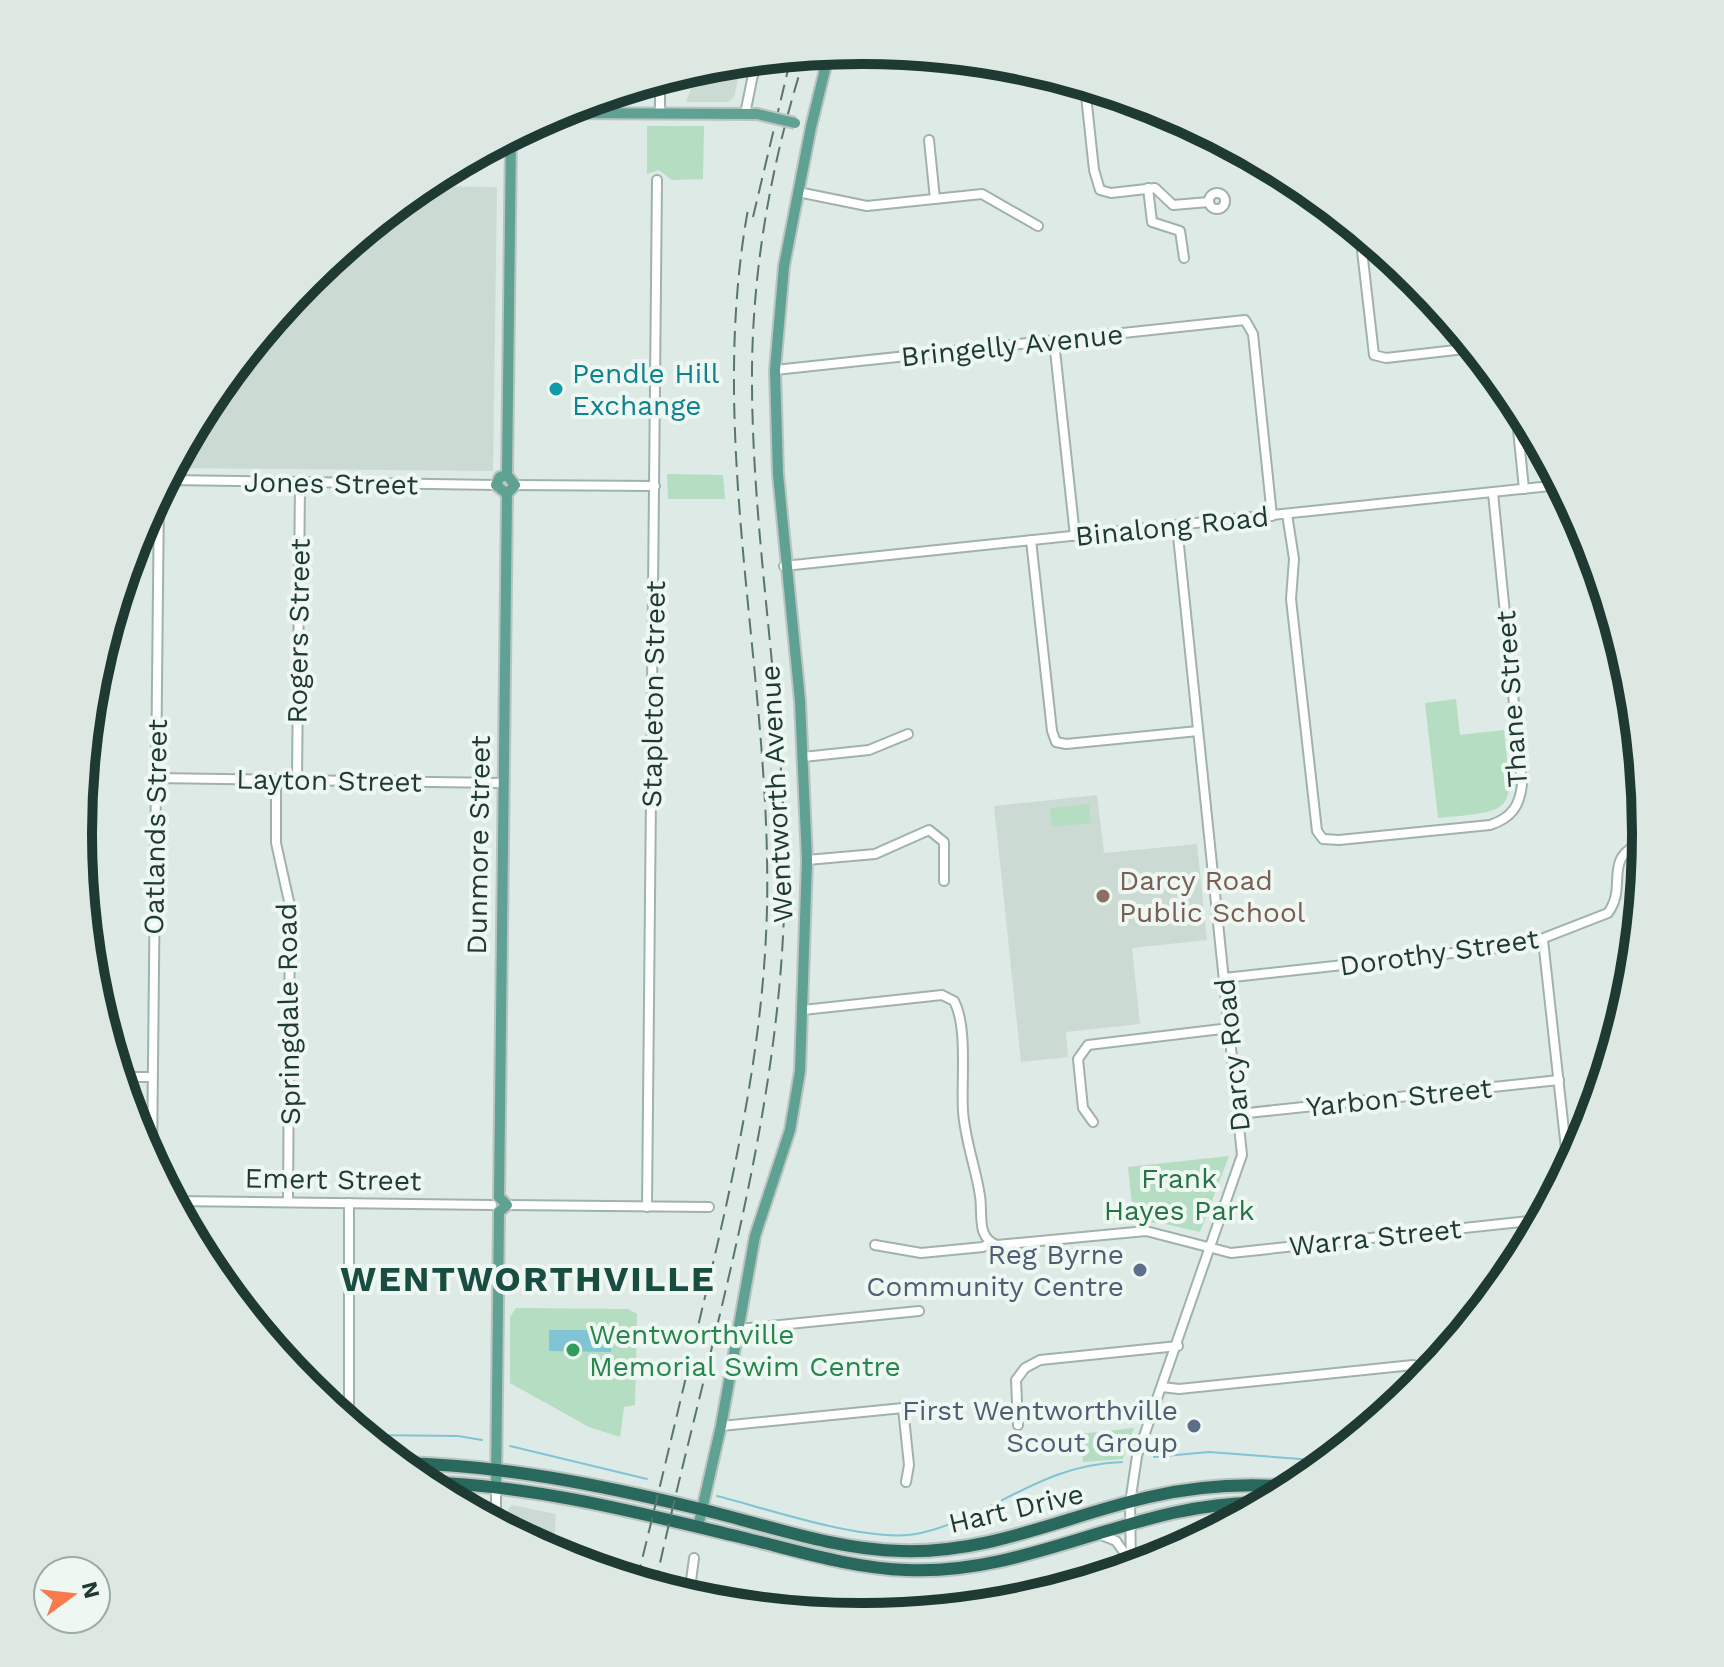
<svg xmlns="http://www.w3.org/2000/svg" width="1724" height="1667" viewBox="0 0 1724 1667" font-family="'Work Sans',sans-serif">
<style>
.built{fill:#ccdad4}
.green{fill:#b5ddc1}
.water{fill:#81c4d3}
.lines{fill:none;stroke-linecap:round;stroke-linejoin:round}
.stream{stroke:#81c4d3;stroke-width:2}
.minor-casing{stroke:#a0b2ac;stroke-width:12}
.major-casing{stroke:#bcc4c2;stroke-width:14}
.highway-casing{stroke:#bcc4c2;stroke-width:16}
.minor{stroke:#fff;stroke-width:8}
.major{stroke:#5fa293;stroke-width:10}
.highway{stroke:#29685c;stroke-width:12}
.rail{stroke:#58766f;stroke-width:2;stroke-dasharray:16 8;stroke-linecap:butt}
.major-bridge-casing{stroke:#bcc4c2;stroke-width:14;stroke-linecap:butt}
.major-bridge{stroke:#5fa293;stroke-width:10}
.culture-dot{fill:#0f9aa8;stroke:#eef7f2;stroke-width:3}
.education-dot{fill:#8d6e63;stroke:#eef7f2;stroke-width:3}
.service-dot{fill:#5c6f8a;stroke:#eef7f2;stroke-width:3}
.leisure-dot{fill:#2e9e5b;stroke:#eef7f2;stroke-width:3}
.labels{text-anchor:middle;stroke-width:8;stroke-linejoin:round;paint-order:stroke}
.street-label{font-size:28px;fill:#1e3a33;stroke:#eef7f2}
.culture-label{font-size:28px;fill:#0d838f;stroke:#eef7f2;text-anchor:start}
.education-label{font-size:28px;fill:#785e54;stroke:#eef7f2;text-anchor:start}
.park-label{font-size:28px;fill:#277346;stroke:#eef7f2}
.service-label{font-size:28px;fill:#4e5e75;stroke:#eef7f2;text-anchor:end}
.leisure-label{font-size:28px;fill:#27864d;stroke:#eef7f2;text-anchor:start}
.district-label{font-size:36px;font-weight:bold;letter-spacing:2px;fill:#1a4d42;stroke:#eef7f2}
.rim{fill:none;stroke:#1e3a33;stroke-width:10}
</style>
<rect width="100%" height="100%" fill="#ddeae5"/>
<g class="built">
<path d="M742 62 734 97 728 102H686L698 69Z"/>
<path d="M422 186 497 187 493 471 173 468 211 398 308 279Z"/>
<path d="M1097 795 1104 853 1197 844 1207 940 1132 948 1140 1024 1066 1032 1068 1057 1021 1062 994 806Z"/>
<path d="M512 1505 556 1514 554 1553 507 1528 508 1509Z"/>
</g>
<g class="green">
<path d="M647 126H704L703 179 672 180 659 170 647 174Z"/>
<path d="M667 474 723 475 725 499H668Z"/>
<path d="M1456 699 1460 735 1504 730C1511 810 1522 811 1438 818L1425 703Z"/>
<path d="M1089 804 1091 823 1052 827 1050 808Z"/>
<path d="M1643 855 1634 949 1627 922 1630 865Z"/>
<path d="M1229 1156 1200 1232 1161 1223 1134 1222 1128 1167Z"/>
<path d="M516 1308 628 1309 637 1314 635 1405 624 1407 620 1437 589 1427 510 1383V1317Z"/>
<path d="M1134 1428 1123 1459 1083 1462 1080 1434Z"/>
</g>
<path class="water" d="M549 1330H611V1352L549 1351Z"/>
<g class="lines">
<g class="stream">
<path d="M366 1435 458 1436 482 1440"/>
<path d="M510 1446 647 1479"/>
<path d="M1154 1457 1209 1452 1327 1461"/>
<path d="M717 1496C770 1509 870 1545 921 1533 994 1516 1039 1465 1122 1462"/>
</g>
<defs>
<g id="minor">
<path d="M1085 86 1094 170 1100 190 1111 193 1155 188 1173 205 1209 202"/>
<path d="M660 114V80"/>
<path d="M745 114 756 60"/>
<path d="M929 140 935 199"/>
<path d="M1148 188 1152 222 1180 231 1184 258"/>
<path d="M798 192 867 206 982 194 1038 226"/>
<circle cx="1217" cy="201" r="8"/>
<path d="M1360 233 1374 355 1386 358 1473 348"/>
<path d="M1054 341 1075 536"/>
<path d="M775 370 1245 320 1253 334 1272 516"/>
<path d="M1515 400 1524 489"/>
<path d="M167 480 496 485"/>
<path d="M515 485 655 486"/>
<path d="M1287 514 1294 559 1291 599 1317 831 1323 839 1339 840 1490 825C1512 818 1520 805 1522 784L1493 493"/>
<path d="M1031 540 1052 731 1056 742 1066 744 1198 731"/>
<path d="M784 566 1560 485"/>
<path d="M803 757 869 750 908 734"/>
<path d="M155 778 503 783"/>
<path d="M276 779V843L290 906 288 1202"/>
<path d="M297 779 300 483"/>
<path d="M807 860 875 854 929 830 944 842V881"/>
<path d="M1543 940 1568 1167"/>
<path d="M1224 978 1526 945 1608 913C1629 884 1600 858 1645 841"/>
<path d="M803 1010 942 995 954 1001C968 1027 961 1081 963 1111 965 1141 976 1168 980 1196 983 1214 976 1238 997 1245L1146 1231 1231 1253 1539 1220"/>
<path d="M121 1077H152"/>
<path d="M1238 1114 1559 1080"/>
<path d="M1093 1122 1083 1108 1078 1059 1088 1045 1230 1028"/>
<path d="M152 1158 159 495"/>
<path d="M174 1201 492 1205"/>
<path d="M507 1205 709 1207"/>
<path d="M647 1207 657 180"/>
<path d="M875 1245 921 1253 983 1247 990 1243"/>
<path d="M739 1329 919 1311"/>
<path d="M1162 1387 1179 1389 1413 1365 1429 1371"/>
<path d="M349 1419V1203"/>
<path d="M1018 1425 1016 1380 1025 1368 1040 1360 1178 1346"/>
<path d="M721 1426 903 1408 909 1465 906 1482"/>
<path d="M496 1522V1488"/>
<path d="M1101 1535 1116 1541 1128 1558"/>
<path d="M1131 1567 1130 1503 1137 1456 1242 1155 1177 526"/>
<path d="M689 1596 694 1558"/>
</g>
<g id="major">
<path d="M556 113 757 114"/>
<path d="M507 475 511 137"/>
<path d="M507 494 496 485 500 477 507 475"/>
<path d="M507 494 515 485 507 475"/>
<path d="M499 1197 507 494"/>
<path d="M499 1212 507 1205 499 1197"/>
<path d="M496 1488 499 1212"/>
<path d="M698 1527 721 1426 755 1236 790 1130 800 1071 807 860 800 701 778 474 775 370 784 266 811 127 829 53"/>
</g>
<g id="highway">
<path d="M400 1463C503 1465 600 1485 700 1509 763 1524 836 1550 901 1551 990 1554 1065 1516 1149 1497 1196 1486 1246 1483 1294 1487"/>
<path d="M423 1482C530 1485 636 1512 740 1537 795 1550 850 1568 907 1570 1030 1576 1139 1500 1263 1503"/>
</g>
</defs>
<use href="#minor" class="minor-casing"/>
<use href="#major" class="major-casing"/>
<use href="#highway" class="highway-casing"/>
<use href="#minor" class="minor"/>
<use href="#major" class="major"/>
<use href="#highway" class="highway"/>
<g class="rail">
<path d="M753 217 791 57"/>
<path d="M637 1580C660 1487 682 1394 704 1301 735 1172 764 1042 767 908 772 674 705 437 749 204"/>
<path d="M655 1586C703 1363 776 1142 784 914 790 737 753 561 752 385 751 273 771 162 805 56"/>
</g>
<defs>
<path id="major-bridge" d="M757 114 795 123"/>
</defs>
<use href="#major-bridge" class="major-bridge-casing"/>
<use href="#major-bridge" class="major-bridge"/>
</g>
<circle class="culture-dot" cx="556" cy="389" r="8"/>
<circle class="education-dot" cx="1103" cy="896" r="8"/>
<g class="service-dot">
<circle cx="1140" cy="1270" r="8"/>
<circle cx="1194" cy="1426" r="8"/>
</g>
<circle class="leisure-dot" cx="573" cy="1350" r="8"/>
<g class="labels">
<g class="street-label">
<text transform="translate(1012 345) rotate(-6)" y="10">Bringelly Avenue</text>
<text transform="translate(331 483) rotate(1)" y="10">Jones Street</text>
<text transform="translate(1172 526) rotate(-6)" y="10">Binalong Road</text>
<text transform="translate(298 631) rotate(-89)" y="10">Rogers Street</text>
<text transform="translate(653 694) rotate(-89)" y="10">Stapleton Street</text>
<text transform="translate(1511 699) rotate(-94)" y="10">Thane Street</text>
<text transform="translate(329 780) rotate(1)" y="10">Layton Street</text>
<text transform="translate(776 794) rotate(-93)" y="10">Wentworth Avenue</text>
<text transform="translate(155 827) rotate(-89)" y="10">Oatlands Street</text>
<text transform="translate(478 845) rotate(-89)" y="10">Dunmore Street</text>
<text transform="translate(1439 952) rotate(-8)" y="10">Dorothy Street</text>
<text transform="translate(288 1014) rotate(-91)" y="10">Springdale Road</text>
<text transform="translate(1232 1055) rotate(-96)" y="10">Darcy Road</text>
<text transform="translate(1399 1097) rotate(-6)" y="10">Yarbon Street</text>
<text transform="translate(333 1179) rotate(1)" y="10">Emert Street</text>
<text transform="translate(1375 1237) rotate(-6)" y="10">Warra Street</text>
<text transform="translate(1016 1508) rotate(-13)" y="10">Hart Drive</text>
</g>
<g class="culture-label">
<text x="572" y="383">Pendle Hill<tspan x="572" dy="32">Exchange</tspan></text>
</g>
<g class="education-label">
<text x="1119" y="890">Darcy Road<tspan x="1119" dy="32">Public School</tspan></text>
</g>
<g class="park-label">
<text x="1179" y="1188">Frank<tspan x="1179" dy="32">Hayes Park</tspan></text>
</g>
<g class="service-label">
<text x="1124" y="1264">Reg Byrne<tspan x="1124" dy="32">Community Centre</tspan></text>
<text x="1178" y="1420">First Wentworthville<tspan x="1178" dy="32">Scout Group</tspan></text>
</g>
<g class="leisure-label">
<text x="589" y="1344">Wentworthville<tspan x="589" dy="32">Memorial Swim Centre</tspan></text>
</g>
<g class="district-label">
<text x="528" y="1291">WENTWORTHVILLE</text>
</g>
</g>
<path d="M0 0H1724V1667H0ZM861 64H863A769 769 0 0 1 1632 833V834A769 769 0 0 1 863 1603H861A769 769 0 0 1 92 834V833A769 769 0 0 1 861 64Z" fill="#dde8e3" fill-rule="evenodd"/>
<path class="rim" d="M861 64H863A769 769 0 0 1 1632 833V834A769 769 0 0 1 863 1603H861A769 769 0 0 1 92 834V833A769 769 0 0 1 861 64Z"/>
<g transform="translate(72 1595) rotate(75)"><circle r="38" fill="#eef7f2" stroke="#9baba6" stroke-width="2"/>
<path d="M0-6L14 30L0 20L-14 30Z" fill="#f97b4c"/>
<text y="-12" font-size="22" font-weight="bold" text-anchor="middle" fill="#1e3a33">N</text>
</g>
</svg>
